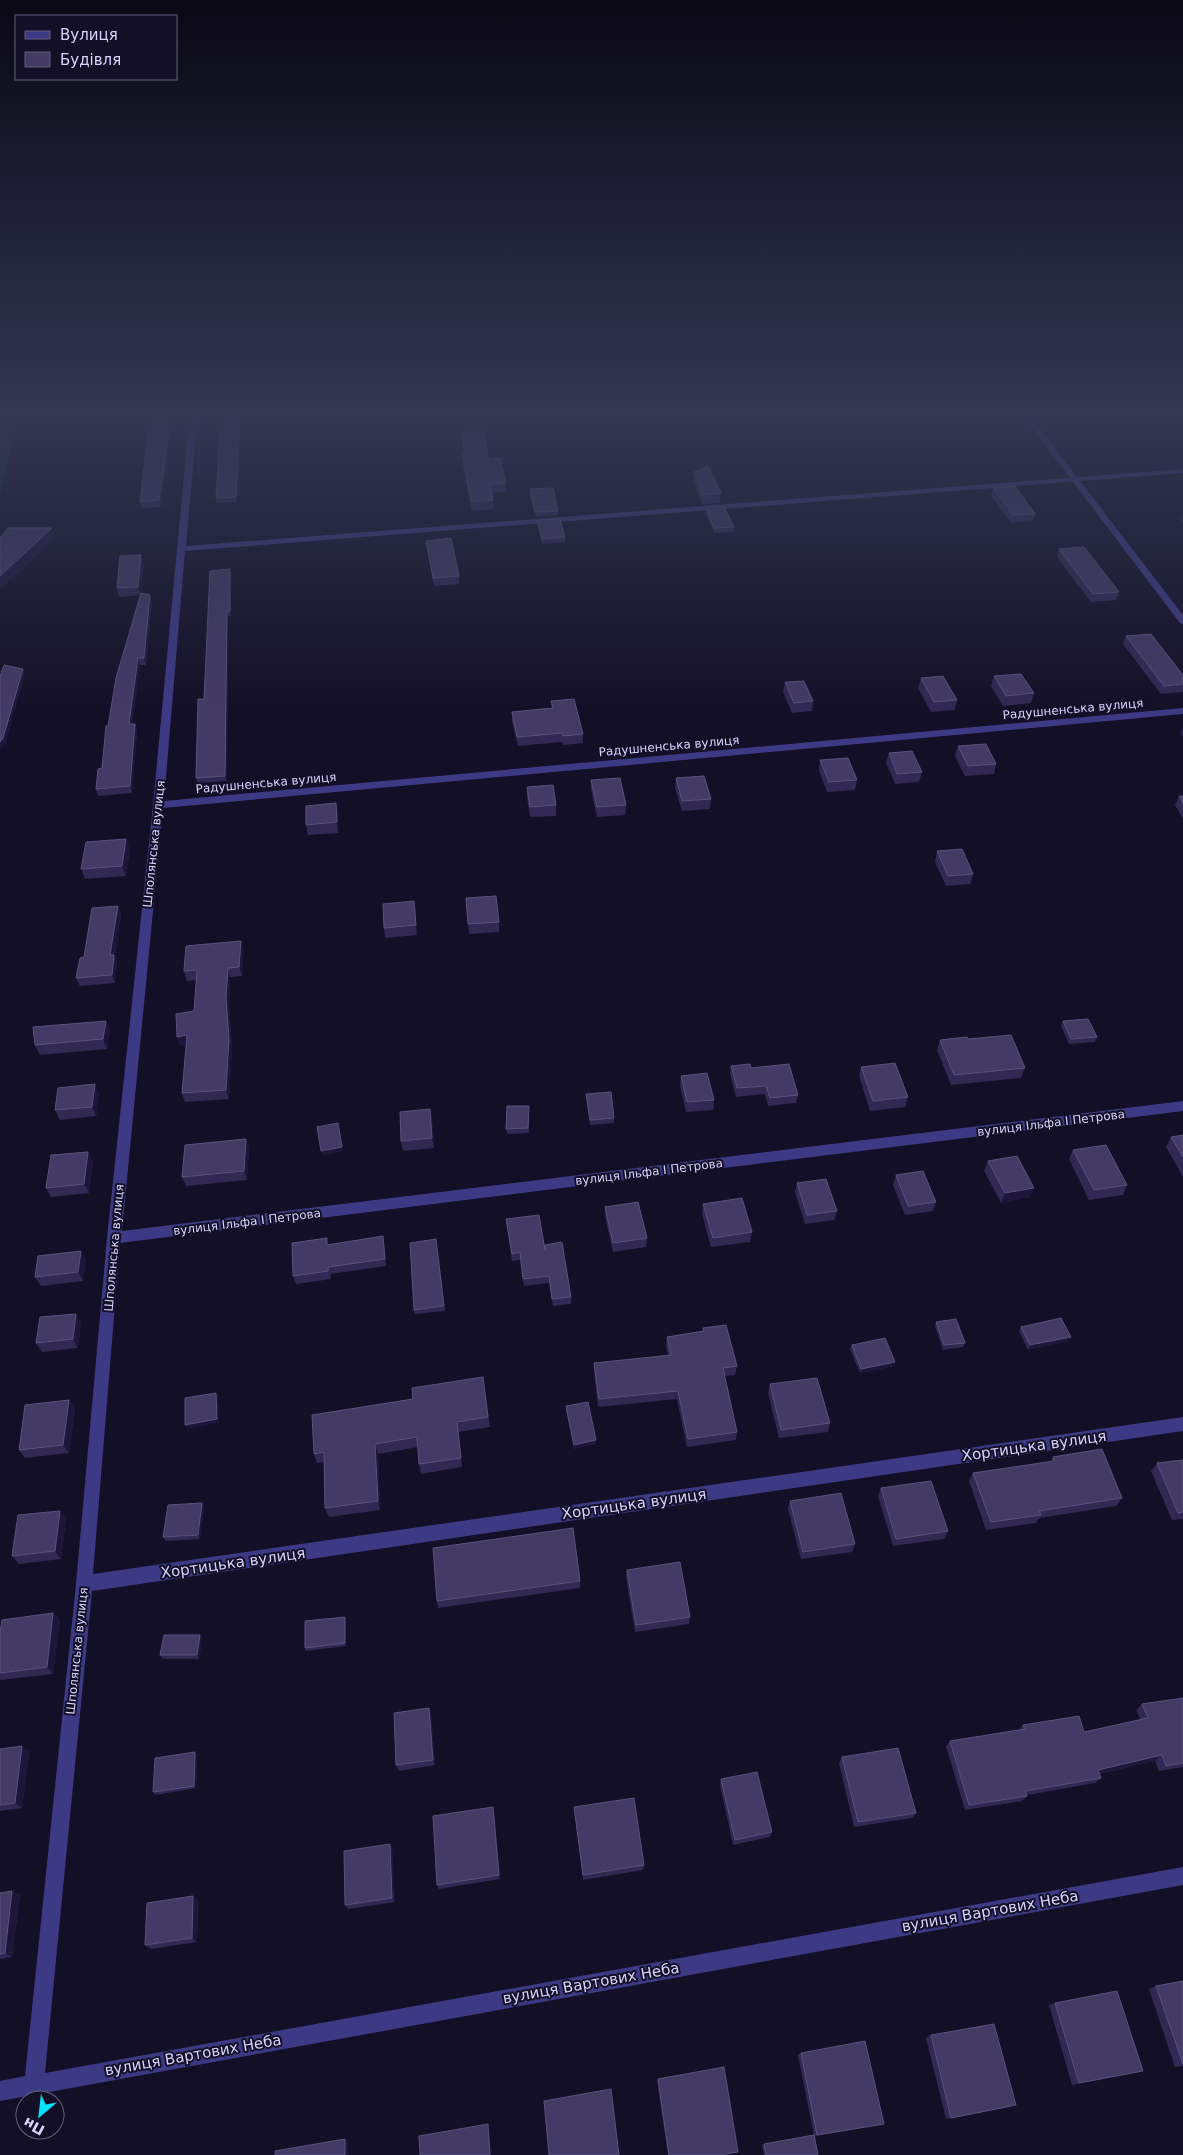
<svg xmlns="http://www.w3.org/2000/svg" width="1183" height="2155" viewBox="0 0 1183 2155" font-family="'DejaVu Sans',sans-serif">
<style>
.green{fill:#12302f}
.lines{fill:none;stroke-linecap:round;stroke-linejoin:round}
.minor{fill:#3d3a85;fill-rule:evenodd}
.tertiary{fill:#3d3a85;fill-rule:evenodd}
.wall{fill:#312854}
.shaded-wall{fill:#1d163a}
.building{fill:#433a66;stroke:#5a527e}
.labels{text-anchor:middle;stroke-width:4;stroke-linejoin:round;paint-order:stroke}
.street-label{font-size:12px;fill:#d9d4ff;stroke:#130f26}
.near-street-label{font-size:15px;fill:#d9d4ff;stroke:#130f26}
</style>
<rect width="100%" height="100%" fill="#130f26"/>
<path class="green" d="M0 412H20L0 494Z"/>
<g class="lines">
<path class="minor" d="M190 412H198L186 546 1183 469V473L185 551 164 801 1183 708V714L163 808 122 1231 1183 1101V1111L120 1243 93 1574 1183 1417V1431L92 1591 45 2073 1183 1867V1885L0 2101V2081L25 2076 76 1584 107 1238 153 805Z"/>
<path class="tertiary" d="M1020 412H1027L1183 615V624L1180 623Z"/>
</g>
<g class="wall">
<path d="M172 412 173 418 161 507 142 508 140 502Z"/>
<path d="M221 412H241L237 502 217 503 216 498Z"/>
<path d="M461 432 489 459 506 483V492L492 493 494 509 472 511 462 460V452H464Z"/>
<path d="M694 472 721 493 720 503 702 504 693 481Z"/>
<path d="M993 488 1035 514 1033 521 1011 523 991 496Z"/>
<path d="M530 489 558 511V515L536 517 530 494Z"/>
<path d="M706 507 734 527V532L714 533 705 512Z"/>
<path d="M1182 515H1183V522L1181 520Z"/>
<path d="M537 520 565 537V542L542 544 538 525Z"/>
<path d="M426 541 459 576V584L434 586Z"/>
<path d="M1059 549 1119 592 1116 600 1091 602 1057 557Z"/>
<path d="M141 555 144 563 140 594 152 602 146 665H140L132 724H135L137 731 132 793 98 796 96 789 102 768 108 726 140 595 119 597 117 588Z"/>
<path d="M231 574V616H228L227 781 198 783 196 778 204 699Z"/>
<path d="M1126 636 1183 675V692L1161 694 1123 644Z"/>
<path d="M994 676 1034 693 1031 703 1003 706 991 686Z"/>
<path d="M921 678 957 700 955 710 931 712 918 688Z"/>
<path d="M785 682 813 701 812 711 792 713 783 692Z"/>
<path d="M551 701 583 734V743L563 745 562 742 518 746 512 721V712L552 708Z"/>
<path d="M1183 728V737L1181 733Z"/>
<path d="M958 746 996 764 994 774 965 776 955 756Z"/>
<path d="M889 753 922 772 919 782 895 784 886 763Z"/>
<path d="M820 760 857 780 855 790 827 792 819 770Z"/>
<path d="M676 778 711 799 710 809 682 811 675 788Z"/>
<path d="M591 780 626 805 625 815 597 817 591 790Z"/>
<path d="M527 787 556 805V816L530 817 527 797Z"/>
<path d="M1179 796H1183V819L1175 805Z"/>
<path d="M336 803 338 813V833L308 835 306 825Z"/>
<path d="M130 849 126 876 85 879 81 869Z"/>
<path d="M937 851 973 874 970 884 946 886 935 862Z"/>
<path d="M466 898 499 922V932L469 934Z"/>
<path d="M414 901 417 935 385 938 384 928Z"/>
<path d="M118 906 121 914 115 956 117 963 115 983 80 986 76 978 84 957Z"/>
<path d="M243 951 242 976 230 977 229 1006 232 1048 229 1099 185 1102 182 1093 186 1045 181 1046 177 1037 194 1011 196 980 187 981 184 971Z"/>
<path d="M106 1021 110 1031 107 1049 40 1055 35 1045Z"/>
<path d="M1063 1021 1097 1037 1095 1042 1069 1044 1061 1026Z"/>
<path d="M968 1039 1025 1068 1021 1078 951 1085 937 1050 940 1040Z"/>
<path d="M731 1066 751 1068 798 1095 796 1103 768 1106 765 1094 736 1097 730 1074Z"/>
<path d="M861 1067 908 1097 905 1107 870 1111 859 1076Z"/>
<path d="M681 1076 714 1100 713 1110 686 1112 680 1086Z"/>
<path d="M95 1084 99 1094 96 1116 60 1120 55 1110Z"/>
<path d="M586 1094 614 1118V1123L590 1125Z"/>
<path d="M430 1109 432 1119 434 1148 403 1151 401 1141Z"/>
<path d="M529 1111V1133L507 1134 506 1129Z"/>
<path d="M1183 1135V1177L1166 1147 1171 1137Z"/>
<path d="M246 1139 249 1148 247 1180 186 1186 182 1177Z"/>
<path d="M1073 1150 1127 1185 1123 1195 1089 1200 1069 1159Z"/>
<path d="M88 1152 93 1161 89 1193 51 1197 46 1188Z"/>
<path d="M988 1161 1030 1197 1001 1203 984 1171Z"/>
<path d="M896 1175 936 1202 933 1211 905 1215 893 1185Z"/>
<path d="M797 1183 837 1211 834 1220 805 1224 795 1192Z"/>
<path d="M703 1204 752 1232 750 1242 711 1247 702 1214Z"/>
<path d="M605 1207 647 1238 646 1247 613 1252 605 1216Z"/>
<path d="M506 1219 545 1246 571 1297V1304L553 1306 549 1283 524 1286 520 1260 512 1261Z"/>
<path d="M436 1239 445 1311 415 1314 414 1310Z"/>
<path d="M384 1244 386 1266 330 1274 331 1279 296 1284 293 1276 328 1245Z"/>
<path d="M86 1260 83 1281 41 1286 35 1277Z"/>
<path d="M76 1314 81 1323 78 1348 42 1352 36 1343Z"/>
<path d="M936 1322 965 1343 963 1347 943 1350 935 1326Z"/>
<path d="M1021 1327 1069 1341 1028 1350 1019 1331Z"/>
<path d="M703 1328 737 1366 735 1375 724 1376 737 1432 736 1440 687 1447 677 1399 598 1407 594 1372V1363L668 1356 666 1346 667 1337 703 1331Z"/>
<path d="M852 1345 895 1362 894 1366 860 1373 850 1349Z"/>
<path d="M483 1377 490 1427 458 1432 462 1467 421 1474 419 1464 418 1447 378 1454 380 1510 329 1517 325 1508 324 1462 317 1463 314 1454 413 1399Z"/>
<path d="M770 1384 830 1423 828 1432 779 1438 768 1393Z"/>
<path d="M69 1400 75 1409 69 1453 25 1458 19 1450Z"/>
<path d="M566 1406 596 1440V1444L574 1449 566 1410Z"/>
<path d="M1053 1457 1122 1498 1116 1506 1039 1518 1036 1523 986 1530 969 1481 973 1473 1050 1462Z"/>
<path d="M1183 1460V1519L1172 1520 1151 1471 1157 1463Z"/>
<path d="M881 1488 948 1531 944 1539 893 1546 878 1496Z"/>
<path d="M790 1501 855 1544 852 1552 801 1559 788 1509Z"/>
<path d="M202 1503 204 1507 200 1539 166 1541 163 1537Z"/>
<path d="M66 1518 61 1559 19 1564 12 1556Z"/>
<path d="M627 1570 690 1617 689 1624 635 1632 626 1577Z"/>
<path d="M580 1581V1588L438 1608 437 1601Z"/>
<path d="M53 1613 60 1620 53 1674 1 1680 0 1679V1633Z"/>
<path d="M346 1621V1646L306 1651 305 1648Z"/>
<path d="M200 1635 202 1638 199 1659H163L160 1655Z"/>
<path d="M1183 1698V1767L1159 1771 1155 1761 1099 1774 1101 1778 1095 1783 1027 1795V1796L1022 1801 965 1810 946 1746 950 1741 1019 1730 1023 1725 1084 1732 1140 1719 1136 1710 1142 1704Z"/>
<path d="M429 1708 431 1714 435 1765 399 1771 396 1765Z"/>
<path d="M22 1746 29 1752 22 1808 0 1811V1749Z"/>
<path d="M197 1755 196 1788 155 1795 153 1792Z"/>
<path d="M842 1757 916 1813 912 1818 854 1827 839 1763Z"/>
<path d="M721 1779 772 1832 770 1837 733 1845 720 1785Z"/>
<path d="M574 1807 644 1865 643 1870 583 1880Z"/>
<path d="M494 1812 500 1879 439 1889 437 1885Z"/>
<path d="M390 1844 392 1849 395 1902 348 1909 345 1905Z"/>
<path d="M12 1891 20 1895 12 1957 0 1959V1893Z"/>
<path d="M198 1900 197 1942 151 1949 145 1945Z"/>
<path d="M1183 1981V2066L1175 2067 1149 1989 1156 1986Z"/>
<path d="M1055 2003 1143 2071 1072 2085 1049 2005Z"/>
<path d="M931 2035 1010 2107 946 2119 926 2038Z"/>
<path d="M801 2053 884 2124 815 2136 818 2155H764L762 2145 814 2135 798 2055Z"/>
<path d="M658 2079 738 2152 723 2155H668L657 2081Z"/>
</g>
<g class="shaded-wall">
<path d="M172 412 173 418 161 507 159 500Z"/>
<path d="M240 412H241L237 502 236 497Z"/>
<path d="M52 528 56 538 0 590V576Z"/>
<path d="M141 555 144 563 140 595 138 587Z"/>
<path d="M230 569 231 574V616L230 611Z"/>
<path d="M150 595 152 602 146 665 144 658Z"/>
<path d="M227 611 228 616 227 781 225 776Z"/>
<path d="M138 658 140 665 132 731 129 724Z"/>
<path d="M23 669 25 674 6 743 0 749V742Z"/>
<path d="M135 724 137 731 132 793 130 786Z"/>
<path d="M336 803 338 813V833L337 822Z"/>
<path d="M126 839 130 849 126 876 122 866Z"/>
<path d="M414 901 416 911 417 935 416 925Z"/>
<path d="M118 906 121 914 115 956 117 963 115 983 112 975 110 955Z"/>
<path d="M241 941 243 951 242 976 239 967Z"/>
<path d="M228 968 230 977 229 1006 232 1048 229 1099 226 1090V997Z"/>
<path d="M106 1021 110 1031 107 1049 103 1039Z"/>
<path d="M187 1035 190 1044 181 1046 177 1037Z"/>
<path d="M95 1084 99 1094 96 1116 92 1107Z"/>
<path d="M430 1109 432 1119 434 1148 432 1138Z"/>
<path d="M338 1123 343 1151 322 1156 321 1151Z"/>
<path d="M246 1139 249 1148 247 1180 244 1171Z"/>
<path d="M88 1152 93 1161 89 1193 84 1184Z"/>
<path d="M1034 1188 1030 1197 1001 1203 1005 1193Z"/>
<path d="M81 1251 86 1260 83 1281 78 1272Z"/>
<path d="M76 1314 81 1323 78 1348 73 1339Z"/>
<path d="M1071 1337 1069 1341 1028 1350 1030 1345Z"/>
<path d="M895 1362 894 1366 860 1373 861 1369Z"/>
<path d="M216 1393 218 1397 219 1423 187 1429 185 1425Z"/>
<path d="M69 1400 75 1409 69 1453 63 1445Z"/>
<path d="M596 1440V1444L574 1449V1445Z"/>
<path d="M375 1444 378 1454 380 1510 378 1501Z"/>
<path d="M202 1503 204 1507 200 1539 198 1535Z"/>
<path d="M60 1511 66 1518 61 1559 55 1551Z"/>
<path d="M53 1613 60 1620 53 1674 47 1667Z"/>
<path d="M345 1617 346 1621V1646L345 1643Z"/>
<path d="M200 1635 202 1638 199 1659 197 1655Z"/>
<path d="M429 1708 431 1714 435 1765 433 1760Z"/>
<path d="M22 1746 29 1752 22 1808 15 1803Z"/>
<path d="M195 1752 197 1755 196 1788 194 1786Z"/>
<path d="M1162 1755 1155 1761 1092 1775 1098 1770Z"/>
<path d="M493 1807 494 1812 500 1879 499 1875Z"/>
<path d="M390 1844 392 1849 395 1902 392 1898Z"/>
<path d="M12 1891 20 1895 12 1957 5 1953Z"/>
<path d="M193 1896 198 1900 197 1942 192 1938Z"/>
<path d="M488 2124 489 2125 491 2155H490Z"/>
<path d="M345 2139 348 2140 349 2155H345Z"/>
</g>
<g class="building">
<path d="M151 412H172L159 500 140 502Z"/>
<path d="M221 412H240L236 497 216 498Z"/>
<path d="M483 431 489 459 500 458 506 483 490 484 493 500 471 502 462 452H465L461 432Z"/>
<path d="M708 466 721 493 703 495 694 472Z"/>
<path d="M1015 486 1035 514 1013 515 993 488Z"/>
<path d="M553 488 558 511 535 512 530 489Z"/>
<path d="M724 506 734 527 714 528 706 507Z"/>
<path d="M560 519 565 537 542 539 537 520Z"/>
<path d="M8 528H52L0 576V538Z"/>
<path d="M451 538 459 576 433 578 426 541Z"/>
<path d="M1084 547 1119 592 1093 594 1059 549Z"/>
<path d="M141 555 138 587 117 588 120 556Z"/>
<path d="M230 569V611H227L225 776 196 778 198 699H204L210 571Z"/>
<path d="M141 593 150 595 144 658H138L129 724H135L130 786 96 789 98 769 102 768 106 726H108L116 678Z"/>
<path d="M1151 634 1183 675V684L1164 686 1126 636Z"/>
<path d="M4 665 23 669 3 738 0 742V676Z"/>
<path d="M1021 674 1034 693 1006 696 994 676Z"/>
<path d="M943 676 957 700 934 702 921 678Z"/>
<path d="M804 681 813 701 794 703 785 682Z"/>
<path d="M574 699 583 734 563 736 562 733 517 737 512 712 553 708 551 701Z"/>
<path d="M986 744 996 764 968 766 958 746Z"/>
<path d="M912 751 922 772 897 774 889 753Z"/>
<path d="M848 758 857 780 829 782 820 760Z"/>
<path d="M704 776 711 799 682 801 676 778Z"/>
<path d="M620 778 626 805 597 807 591 780Z"/>
<path d="M553 785 556 805 530 807 527 787Z"/>
<path d="M1179 796H1183V803Z"/>
<path d="M336 803 337 822 306 825V806Z"/>
<path d="M126 839 122 866 81 869 86 842Z"/>
<path d="M962 849 973 874 948 876 937 851Z"/>
<path d="M496 896 499 922 468 924 466 898Z"/>
<path d="M414 901 416 925 384 928 383 904Z"/>
<path d="M118 906 110 955H114L112 975 76 978 80 958 84 957 92 908Z"/>
<path d="M241 941 239 967 228 968 226 997 229 1039 226 1090 182 1093 187 1035 177 1037 176 1014 194 1011 197 970 184 971 186 946Z"/>
<path d="M1088 1019 1097 1037 1071 1039 1063 1021Z"/>
<path d="M106 1021 103 1039 35 1045 33 1027Z"/>
<path d="M1011 1035 1025 1068 954 1075 940 1040 967 1037 968 1039Z"/>
<path d="M895 1063 908 1097 873 1101 861 1067Z"/>
<path d="M750 1064 751 1068 789 1064 798 1095 770 1098 766 1086 737 1088 731 1066Z"/>
<path d="M707 1073 714 1100 687 1102 681 1076Z"/>
<path d="M95 1084 92 1107 55 1110 58 1088Z"/>
<path d="M611 1092 614 1118 590 1120 586 1094Z"/>
<path d="M507 1106H529L528 1128 506 1129Z"/>
<path d="M430 1109 432 1138 401 1141 400 1112Z"/>
<path d="M338 1123 342 1147 321 1151 317 1127Z"/>
<path d="M1183 1135V1157L1171 1137Z"/>
<path d="M246 1139 244 1171 182 1177 185 1145Z"/>
<path d="M1106 1145 1127 1185 1094 1190 1073 1150Z"/>
<path d="M88 1152 84 1184 46 1188 51 1155Z"/>
<path d="M1017 1156 1034 1188 1005 1193 988 1161Z"/>
<path d="M923 1171 936 1202 908 1206 896 1175Z"/>
<path d="M826 1179 837 1211 807 1215 797 1183Z"/>
<path d="M742 1198 752 1232 713 1238 703 1204Z"/>
<path d="M638 1202 647 1238 613 1243 605 1207Z"/>
<path d="M539 1215 545 1250V1245L562 1242 571 1297 552 1299 549 1276 523 1279 520 1252 512 1254 506 1219Z"/>
<path d="M383 1236 385 1259 328 1267V1271L293 1276 292 1243 327 1238V1245Z"/>
<path d="M436 1239 444 1306 414 1310 410 1243Z"/>
<path d="M81 1251 78 1272 35 1277 38 1256Z"/>
<path d="M76 1314 73 1339 36 1343 40 1317Z"/>
<path d="M1061 1318 1071 1337 1030 1345 1021 1327Z"/>
<path d="M956 1319 965 1343 944 1345 936 1322Z"/>
<path d="M726 1325 737 1366 723 1368 737 1432 688 1439 678 1391 599 1399 594 1363 671 1355 667 1337 704 1331 703 1328Z"/>
<path d="M885 1338 895 1362 861 1369 852 1345Z"/>
<path d="M483 1377 488 1417 457 1422 461 1458 419 1464 417 1437 375 1444 378 1501 325 1508 324 1452 314 1454 312 1415 413 1399 412 1388Z"/>
<path d="M817 1378 830 1423 781 1430 770 1384Z"/>
<path d="M216 1393 217 1419 185 1425V1398Z"/>
<path d="M69 1400 63 1445 19 1450 25 1405Z"/>
<path d="M588 1402 596 1440 574 1445 566 1406Z"/>
<path d="M1102 1449 1122 1498 1039 1511 1041 1515 991 1522 973 1473 1054 1461 1053 1457Z"/>
<path d="M1183 1460V1512L1178 1513 1157 1463Z"/>
<path d="M931 1481 948 1531 896 1539 881 1488Z"/>
<path d="M841 1493 855 1544 803 1552 790 1501Z"/>
<path d="M202 1503 198 1535 163 1537 168 1505Z"/>
<path d="M60 1511 55 1551 12 1556 18 1515Z"/>
<path d="M573 1528 580 1581 437 1601 433 1548Z"/>
<path d="M680 1562 690 1617 636 1625 627 1570Z"/>
<path d="M53 1613 47 1667 0 1673V1633L2 1620Z"/>
<path d="M345 1617V1643L305 1648V1621Z"/>
<path d="M164 1635H200L197 1655H160Z"/>
<path d="M1183 1698V1763L1166 1766 1162 1755 1098 1770 1101 1778 1025 1791 1027 1796 969 1805 950 1741 1025 1729 1023 1725 1079 1716 1084 1732 1148 1718 1142 1704Z"/>
<path d="M429 1708 433 1760 396 1765 394 1713Z"/>
<path d="M22 1746 15 1803 0 1805V1749Z"/>
<path d="M898 1748 916 1813 858 1822 842 1757Z"/>
<path d="M195 1752 194 1786 153 1792 155 1758Z"/>
<path d="M757 1772 772 1832 735 1840 721 1779Z"/>
<path d="M634 1798 644 1865 583 1875 574 1807Z"/>
<path d="M493 1807 499 1875 437 1885 433 1816Z"/>
<path d="M390 1844 392 1898 345 1905 344 1851Z"/>
<path d="M12 1891 5 1953 0 1954V1893Z"/>
<path d="M193 1896 192 1938 145 1945 147 1903Z"/>
<path d="M1183 1981V2064L1156 1986Z"/>
<path d="M1117 1991 1143 2071 1079 2083 1055 2003Z"/>
<path d="M994 2024 1016 2105 951 2118 931 2035Z"/>
<path d="M865 2041 884 2124 817 2135 801 2053Z"/>
<path d="M724 2067 738 2152 720 2155H669L658 2079Z"/>
<path d="M611 2089 619 2155H549L544 2101Z"/>
<path d="M488 2124 490 2155H420L419 2136Z"/>
<path d="M814 2135 818 2155H766L764 2144Z"/>
<path d="M345 2139V2155H275V2151Z"/>
</g>
<linearGradient id="sky" x2="0" y2="1"><stop stop-color="#0a0815"/><stop offset="0.58" stop-color="#333752"/><stop offset="1" stop-color="#333752" stop-opacity="0"/></linearGradient>
<rect width="1183" height="713" fill="url(#sky)"/>
<g class="labels">
<g class="street-label">
<text transform="translate(1073 709) rotate(-5)" y="4">Радушненська вулиця</text>
<text transform="translate(669 746) rotate(-5)" y="4">Радушненська вулиця</text>
<text transform="translate(266 783) rotate(-5)" y="4">Радушненська вулиця</text>
<text transform="translate(154 844) rotate(-84)" y="4">Шполянська вулиця</text>
<text transform="translate(1051 1123) rotate(-7)" y="4">вулиця Ільфа І Петрова</text>
<text transform="translate(649 1172) rotate(-7)" y="4">вулиця Ільфа І Петрова</text>
<text transform="translate(247 1222) rotate(-7)" y="4">вулиця Ільфа І Петрова</text>
<text transform="translate(114 1248) rotate(-85)" y="4">Шполянська вулиця</text>
<text transform="translate(77 1651) rotate(-84)" y="4">Шполянська вулиця</text>
</g>
<g class="near-street-label">
<text transform="translate(1034 1446) rotate(-8)" y="5">Хортицька вулиця</text>
<text transform="translate(634 1504) rotate(-8)" y="5">Хортицька вулиця</text>
<text transform="translate(233 1563) rotate(-8)" y="5">Хортицька вулиця</text>
<text transform="translate(990 1911) rotate(-10)" y="5">вулиця Вартових Неба</text>
<text transform="translate(591 1983) rotate(-10)" y="5">вулиця Вартових Неба</text>
<text transform="translate(193 2055) rotate(-10)" y="5">вулиця Вартових Неба</text>
</g>
</g>
<rect x="15" y="15" width="162" height="65" fill="#130f26" stroke="#625e7d"/>
<rect x="25" y="31" width="25" height="8" fill="#3d3a85" stroke="#625e7d"/>
<text x="60" y="40" font-size="15" fill="#d9d4ff">Вулиця</text>
<rect x="25" y="52" width="25" height="15" fill="#433a66" stroke="#625e7d"/>
<text x="60" y="65" font-size="15" fill="#d9d4ff">Будівля</text>
<g transform="translate(40 2115) rotate(208)"><circle r="24" fill="#130f26" stroke="#625e7d"/>
<path d="M0-4L9 19L0 12L-9 19Z" fill="#00e5ff"/>
<text y="-8" font-size="14" font-weight="bold" text-anchor="middle" fill="#d9d4ff">Пн</text>
</g>
</svg>
